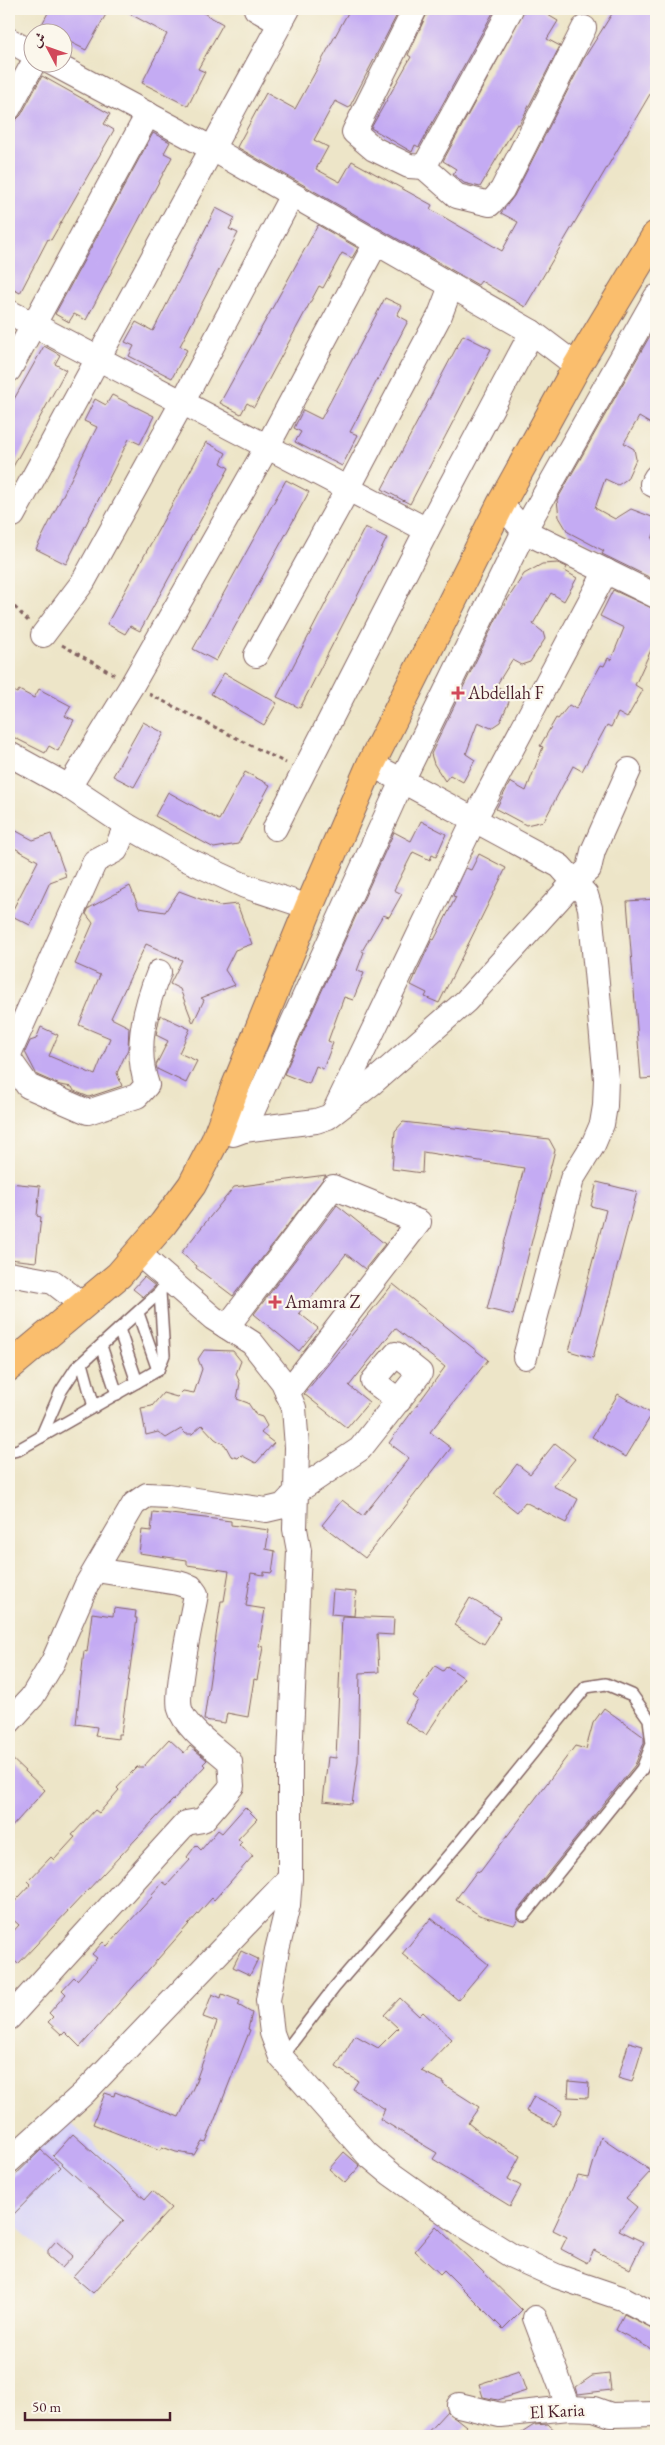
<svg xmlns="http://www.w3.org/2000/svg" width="665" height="2445" viewBox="0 0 665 2445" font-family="'EB Garamond',Amiri,serif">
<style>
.built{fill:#dad6f7}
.building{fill:#c4abf3}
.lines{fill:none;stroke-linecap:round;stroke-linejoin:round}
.service-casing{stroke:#836462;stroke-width:14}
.minor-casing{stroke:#836462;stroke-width:26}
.primary-casing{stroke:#836462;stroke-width:30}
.path{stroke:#836462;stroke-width:3;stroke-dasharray:4 4;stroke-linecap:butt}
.service{stroke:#fff;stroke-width:11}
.minor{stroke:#fff;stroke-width:24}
.primary{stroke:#fabe6d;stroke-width:28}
.poi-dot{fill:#d1495b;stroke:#fbf7ec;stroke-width:2}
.labels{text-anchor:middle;stroke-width:4.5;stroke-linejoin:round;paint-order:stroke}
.poi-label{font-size:18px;fill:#4a1f2b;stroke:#fbf7ec;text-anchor:start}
.street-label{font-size:18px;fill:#4a1f2b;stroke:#fbf7ec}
</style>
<rect width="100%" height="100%" fill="#fbf7ec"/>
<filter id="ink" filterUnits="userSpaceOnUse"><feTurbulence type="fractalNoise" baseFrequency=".02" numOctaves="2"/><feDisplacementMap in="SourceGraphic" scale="10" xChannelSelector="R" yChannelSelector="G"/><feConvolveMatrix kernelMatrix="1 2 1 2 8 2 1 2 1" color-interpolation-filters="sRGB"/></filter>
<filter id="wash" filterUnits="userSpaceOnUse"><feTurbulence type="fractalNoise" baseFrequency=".0096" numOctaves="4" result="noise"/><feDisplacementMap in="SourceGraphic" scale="20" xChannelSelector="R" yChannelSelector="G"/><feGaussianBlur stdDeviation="1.12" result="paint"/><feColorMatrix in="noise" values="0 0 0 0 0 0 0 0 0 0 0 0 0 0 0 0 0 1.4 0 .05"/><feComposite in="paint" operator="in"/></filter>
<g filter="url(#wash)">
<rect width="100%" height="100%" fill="#ede5c8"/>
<path class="built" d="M63 2116 149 2194 152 2191 171 2208 91 2296 9 2220V2177Z"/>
<g id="blocks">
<g class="building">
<path d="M50 9H109L86 50 62 38V32H53L41 26Z"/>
<path d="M121 9H196L223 24 198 69 205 72 188 106 142 83 167 34Z"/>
<path d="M350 9H400L349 108 335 101 314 140 328 147 316 169 340 182 352 161 432 205 430 209 502 251 518 222 501 213 514 196 583 60 615 9H656V84L525 307 481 281 478 285 237 147 266 93 295 109Z"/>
<path d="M429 9H495L419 147 415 145 412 152 371 128 411 57 408 55Z"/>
<path d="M525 9H538L558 21 547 39 560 46 519 125 517 124 480 187 464 183 453 174 456 169 443 161Z"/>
<path d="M42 76 110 114 104 124 114 130 51 240 48 239 20 293 9 287V122L16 120 21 115Z"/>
<path d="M153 133 170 142 164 153 172 157 86 320 74 314 69 322 55 314Z"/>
<path d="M216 208 235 218 229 229 238 233 180 346 187 350 172 378 129 356 134 346 125 342 136 322 153 331Z"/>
<path d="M318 225 358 248 352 258 342 253 323 288 319 286 254 407 247 403 241 414 220 403Z"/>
<path d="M385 298 402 306 397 315 408 321 350 432 358 435 342 466 295 442 301 432 294 428 303 410 321 419Z"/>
<path d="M656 325V427L639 417 624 443 634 449 636 459 627 479 618 485 605 479 595 508 615 519 631 509 652 517 656 522V529L652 539 656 541V567L651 578 602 554 604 551 568 532 559 517 557 500Z"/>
<path d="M463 335 491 349 410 504 382 489Z"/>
<path d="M44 346 60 355 55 364 66 370 9 474V408Z"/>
<path d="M112 395 154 416 140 444 129 439 66 564 36 549 97 427 84 421 95 399 106 405Z"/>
<path d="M206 442 226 453 221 463 229 468 140 631 130 626 125 634 107 624Z"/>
<path d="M286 480 309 492 216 661 193 649Z"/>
<path d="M365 527 387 538 300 708 277 697Z"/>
<path d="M558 563 567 567 565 571 577 578 564 601 551 593 533 624 543 632 545 639 530 662 521 665 512 660 496 686 507 692 509 702 500 722 491 728 478 722 466 754 475 760 463 782 450 775 445 781 434 764 431 754 500 611 524 574 542 564Z"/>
<path d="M613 590 656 610V639L635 685 643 690 627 718 618 713 611 727 607 725 582 771 573 766 544 821 526 825 496 809 510 782 526 791 543 747 540 746 556 718 558 719 569 705 576 709 601 665 604 666 608 658 611 660 624 628 600 616Z"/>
<path d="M224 673 277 703 264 725 211 694Z"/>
<path d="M9 689 17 693 19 690 34 698 39 689 71 706 65 716 74 720 58 751 49 746 45 753 9 735Z"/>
<path d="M143 722 164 733 134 787 113 776Z"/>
<path d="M245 772 270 785 238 844 214 848 155 816 168 792 219 820Z"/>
<path d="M421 821 446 834 436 857 432 855 430 860 413 852 394 890 402 894 389 917 383 915 362 951 364 952 357 971 364 973 353 1000 344 997 328 1041 333 1043 323 1069 316 1066 309 1084 284 1074 394 832 411 841Z"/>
<path d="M9 827 33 840 51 834 66 876 50 882 30 925 10 915 38 861 9 845Z"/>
<path d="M479 854 506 868 439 1003 425 997 427 993 411 985 432 939 434 940 456 897 453 896 466 868 471 870Z"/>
<path d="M130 886 139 908 165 912 179 891 219 906 237 904 252 944 235 950 225 970 235 985 201 998 204 1000 193 1023 180 989 170 984 182 960 146 944 111 1018 129 1027 128 1049 117 1073 122 1086 89 1097 74 1091 72 1087 60 1085 37 1075 25 1052 30 1041 36 1039 41 1027 58 1035 49 1056 95 1075 110 1038 79 1025 100 975 75 964 93 923 86 914 89 908Z"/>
<path d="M656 899V1078L641 1079 627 901Z"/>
<path d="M160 1015 190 1029 179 1053 197 1061 186 1083 157 1069 156 1065 168 1041 156 1035Z"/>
<path d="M403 1122 549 1139 555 1150 513 1315 487 1309 524 1168 423 1152 422 1173 392 1169 395 1131Z"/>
<path d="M326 1175 233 1296 196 1268 197 1266 181 1253 234 1187Z"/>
<path d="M597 1182 637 1192 593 1358 569 1351 606 1210 591 1206Z"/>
<path d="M9 1183 40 1186 37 1216 41 1217 36 1262 9 1259Z"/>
<path d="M337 1205 385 1244 365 1269 346 1254 299 1313 318 1328 299 1351 254 1314Z"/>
<path d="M144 1277 155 1286 143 1297 133 1289Z"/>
<path d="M393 1284 488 1360 430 1432 451 1448 365 1558 322 1525 342 1500 363 1516 409 1458 389 1443 445 1367 395 1328 349 1386 369 1402 347 1428 304 1394Z"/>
<path d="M204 1350 233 1351 241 1361 236 1374 240 1383 237 1399 248 1403 256 1415 262 1417 267 1426 261 1433 274 1443 256 1463 241 1455 238 1458 231 1456 225 1445 215 1439 202 1425 192 1434H186L181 1429 166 1438 158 1432 146 1435 141 1408 152 1406 163 1393 177 1397 183 1391 194 1393 202 1369 198 1359Z"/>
<path d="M618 1394 652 1414 626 1457 592 1437Z"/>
<path d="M555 1443 575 1459 553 1486 578 1499 566 1523 525 1502 517 1512 494 1494 517 1464 530 1474Z"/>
<path d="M153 1512 231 1521V1525L269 1530 266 1549 275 1551 272 1573 264 1572V1575L251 1573 246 1606 265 1609 259 1646 263 1647 257 1680 254 1679 248 1717 227 1713 225 1723 204 1720 221 1601H224L229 1571 187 1565V1560L139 1553 142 1530 151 1531Z"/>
<path d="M333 1590 356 1592 354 1616 331 1614Z"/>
<path d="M470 1598 501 1617 484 1644 454 1625Z"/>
<path d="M114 1608 136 1611 135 1618H137L121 1734H118V1739L95 1736 97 1727 76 1724 84 1651 87 1652 92 1613 113 1616Z"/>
<path d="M342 1616 394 1618 393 1635 377 1634 379 1672 360 1673 358 1761 352 1804 323 1801 328 1757 336 1758Z"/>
<path d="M435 1666 443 1671 447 1666 464 1678 426 1735 405 1722 418 1700 413 1696Z"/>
<path d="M604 1708 644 1737V1743L635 1765 518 1910V1919L514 1925 479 1915 456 1899 477 1871 480 1872 575 1746 586 1749 593 1723Z"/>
<path d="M169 1739 184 1753 190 1746 207 1760 203 1764 205 1766 18 1964 9 1956V1936L19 1925 9 1916V1908L31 1884 28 1881 51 1857 54 1860 75 1837 72 1835 95 1810 99 1813 119 1790 117 1788 132 1772 137 1767H143Z"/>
<path d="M9 1756 45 1790 9 1830Z"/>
<path d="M245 1807 257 1819 238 1839 242 1842 239 1845 253 1856 214 1900 212 1898 80 2047 65 2032 62 2035 48 2022 53 2017 49 2013 66 1994 62 1990 74 1977 77 1980 97 1958 92 1954 103 1942 107 1946 152 1897 151 1895 163 1882 167 1885 190 1860 187 1857 196 1845 201 1850 218 1830 222 1833Z"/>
<path d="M431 1918 488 1964 458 2000 402 1954Z"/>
<path d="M241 1951 258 1959 250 1975 233 1967Z"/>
<path d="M212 1994 221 1998 222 1994 240 2001 238 2005 252 2013 248 2029 250 2030 206 2142 202 2141 194 2155 176 2152 162 2147 160 2150 93 2124 105 2093 114 2096 115 2092 179 2117 194 2086 217 2022 203 2017Z"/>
<path d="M400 1998 419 2016 423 2012 452 2039 421 2071 444 2082 443 2084 479 2107 468 2123 482 2134 520 2156 508 2179 521 2186 510 2206 433 2159 437 2153 380 2119 385 2109 353 2089 358 2081 336 2067 355 2035 378 2048 398 2028 384 2015Z"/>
<path d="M629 2042 643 2046 632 2082 618 2078Z"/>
<path d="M569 2081 589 2083 588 2098 568 2097Z"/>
<path d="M534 2096 562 2111 554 2126 526 2111Z"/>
<path d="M73 2134 145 2199 152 2191 171 2208 93 2293 73 2276 124 2220 53 2156Z"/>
<path d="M601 2137 651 2171 626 2198 637 2207 619 2230 643 2242 630 2269 594 2250 587 2263 561 2249 567 2237 553 2230 578 2176 589 2178Z"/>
<path d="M41 2150 60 2167 9 2219V2181Z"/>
<path d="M344 2152 360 2166 345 2183 329 2169Z"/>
<path d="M436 2226 522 2310 503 2329 444 2270 440 2274 415 2251Z"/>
<path d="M56 2241 73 2256 62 2268 48 2256V2250Z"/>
<path d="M624 2314 656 2330V2340L651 2349 616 2330Z"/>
<path d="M519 2371 526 2391 498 2400 483 2397 479 2384Z"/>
<path d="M609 2374 611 2390 578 2394 576 2387 592 2376Z"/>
<path d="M447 2411 466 2426 457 2436H424Z"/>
<path d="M548 2424 561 2436H517L534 2425Z"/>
</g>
</g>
</g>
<g filter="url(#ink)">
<use href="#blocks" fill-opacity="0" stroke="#836462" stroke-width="1"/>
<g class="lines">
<defs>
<g id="service">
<path d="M138 1313 158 1370"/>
<path d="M119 1329 137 1382"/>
<path d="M101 1346 117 1394"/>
<path d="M82 1363 94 1407"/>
<path d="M41 1437 61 1391 76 1368 160 1292"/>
<path d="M9 1452 18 1450 158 1370 164 1355 160 1292 169 1278"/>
<path d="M281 2057 334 1988 460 1842 586 1687 606 1684 632 1695 649 1719 652 1744 642 1769 524 1915"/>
</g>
<g id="minor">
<path d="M256 9 280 23"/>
<path d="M415 9 354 132 374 149 409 166 424 167 457 196 490 204 502 190 584 28"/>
<path d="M9 40 32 53"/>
<path d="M50 62 211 148 532 332 577 366"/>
<path d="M9 108 34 62"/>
<path d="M424 167 511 9"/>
<path d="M9 312 427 530"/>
<path d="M9 370 148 114"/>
<path d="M656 477 652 484 656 486"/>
<path d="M501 504 524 531 656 596"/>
<path d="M13 515 288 9"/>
<path d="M43 635 83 582 182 403 292 195"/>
<path d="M256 655 348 489 440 315 451 286"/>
<path d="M9 754 69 787 126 825 184 858 245 886 309 907"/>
<path d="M371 764 560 866 586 895 590 908 606 1079 605 1106 602 1124 593 1145 572 1179 525 1357"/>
<path d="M69 787 132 685 267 447 376 243"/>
<path d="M275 828 427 530 532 332"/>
<path d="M9 1054 95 861 116 850 126 825"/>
<path d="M9 1059 28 1086 88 1112 137 1096 147 1085C134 1049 145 1007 159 972"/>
<path d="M335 1110 474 820 606 571"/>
<path d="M244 1130 402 781 524 531 656 297"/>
<path d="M233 1134 244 1130 316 1121 328 1117 371 1084 466 1001 574 882 589 869 593 851 629 770"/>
<path d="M9 1274 53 1282 83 1305"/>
<path d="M227 1327 333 1187 419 1222 287 1393"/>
<path d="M399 1401 373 1381 396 1354 420 1373 360 1449 296 1492 295 1529 299 1551 290 1758V1878L288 1905 277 1950 268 2000 272 2033 281 2057 367 2154 391 2174 464 2226 512 2256 556 2276 624 2299 656 2316"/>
<path d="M9 1722 32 1697 53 1662 87 1584 134 1504 147 1495 168 1496 266 1510 283 1506 296 1492 297 1447 294 1408 283 1382 252 1343 213 1318 138 1253"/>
<path d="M9 2018 186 1823 203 1820 232 1786 230 1762C216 1749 185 1728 180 1709 175 1690 192 1618 196 1594L191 1587 178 1583 96 1570"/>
<path d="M9 2161 84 2093 290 1878"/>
<path d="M535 2318 569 2408"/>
<path d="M459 2405 500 2415 569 2408 594 2409 611 2415 656 2414"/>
</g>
<path id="primary" d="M9 1367 119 1275 163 1224 192 1185 215 1141 235 1088 309 907 371 764 501 504 577 366 656 235"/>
</defs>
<use href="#service" class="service-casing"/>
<use href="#minor" class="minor-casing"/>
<use href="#primary" class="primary-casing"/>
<g class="path">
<path d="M9 601 28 621"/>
<path d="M62 645 115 675"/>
<path d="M149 694 286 763"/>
</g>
<use href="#service" class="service"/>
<use href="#minor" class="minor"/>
<use href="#primary" class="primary"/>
</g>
</g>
<g class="poi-dot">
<path d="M455.5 685.5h5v5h5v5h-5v5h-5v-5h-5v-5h5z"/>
<path d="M272.5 1294.5h5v5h5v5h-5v5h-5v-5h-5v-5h5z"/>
</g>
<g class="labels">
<g class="poi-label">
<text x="468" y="699">Abdellah F</text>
<text x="285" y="1308">Amamra Z</text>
</g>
<g class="street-label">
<text transform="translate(557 2411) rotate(-3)" y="6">El Karia</text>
</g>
</g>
<rect width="665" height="2445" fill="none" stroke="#fbf7ec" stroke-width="30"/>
<g transform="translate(48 48) rotate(311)"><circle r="24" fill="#fbf7ec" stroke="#b4a19f"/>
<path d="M0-4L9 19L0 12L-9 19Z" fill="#d1495b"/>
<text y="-8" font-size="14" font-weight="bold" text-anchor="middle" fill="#4a1f2b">ش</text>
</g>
<path d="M25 2412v8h145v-8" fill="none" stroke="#4a1f2b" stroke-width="2.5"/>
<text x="32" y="2412" font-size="15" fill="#4a1f2b" stroke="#fbf7ec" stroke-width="4" paint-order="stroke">50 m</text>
</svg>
